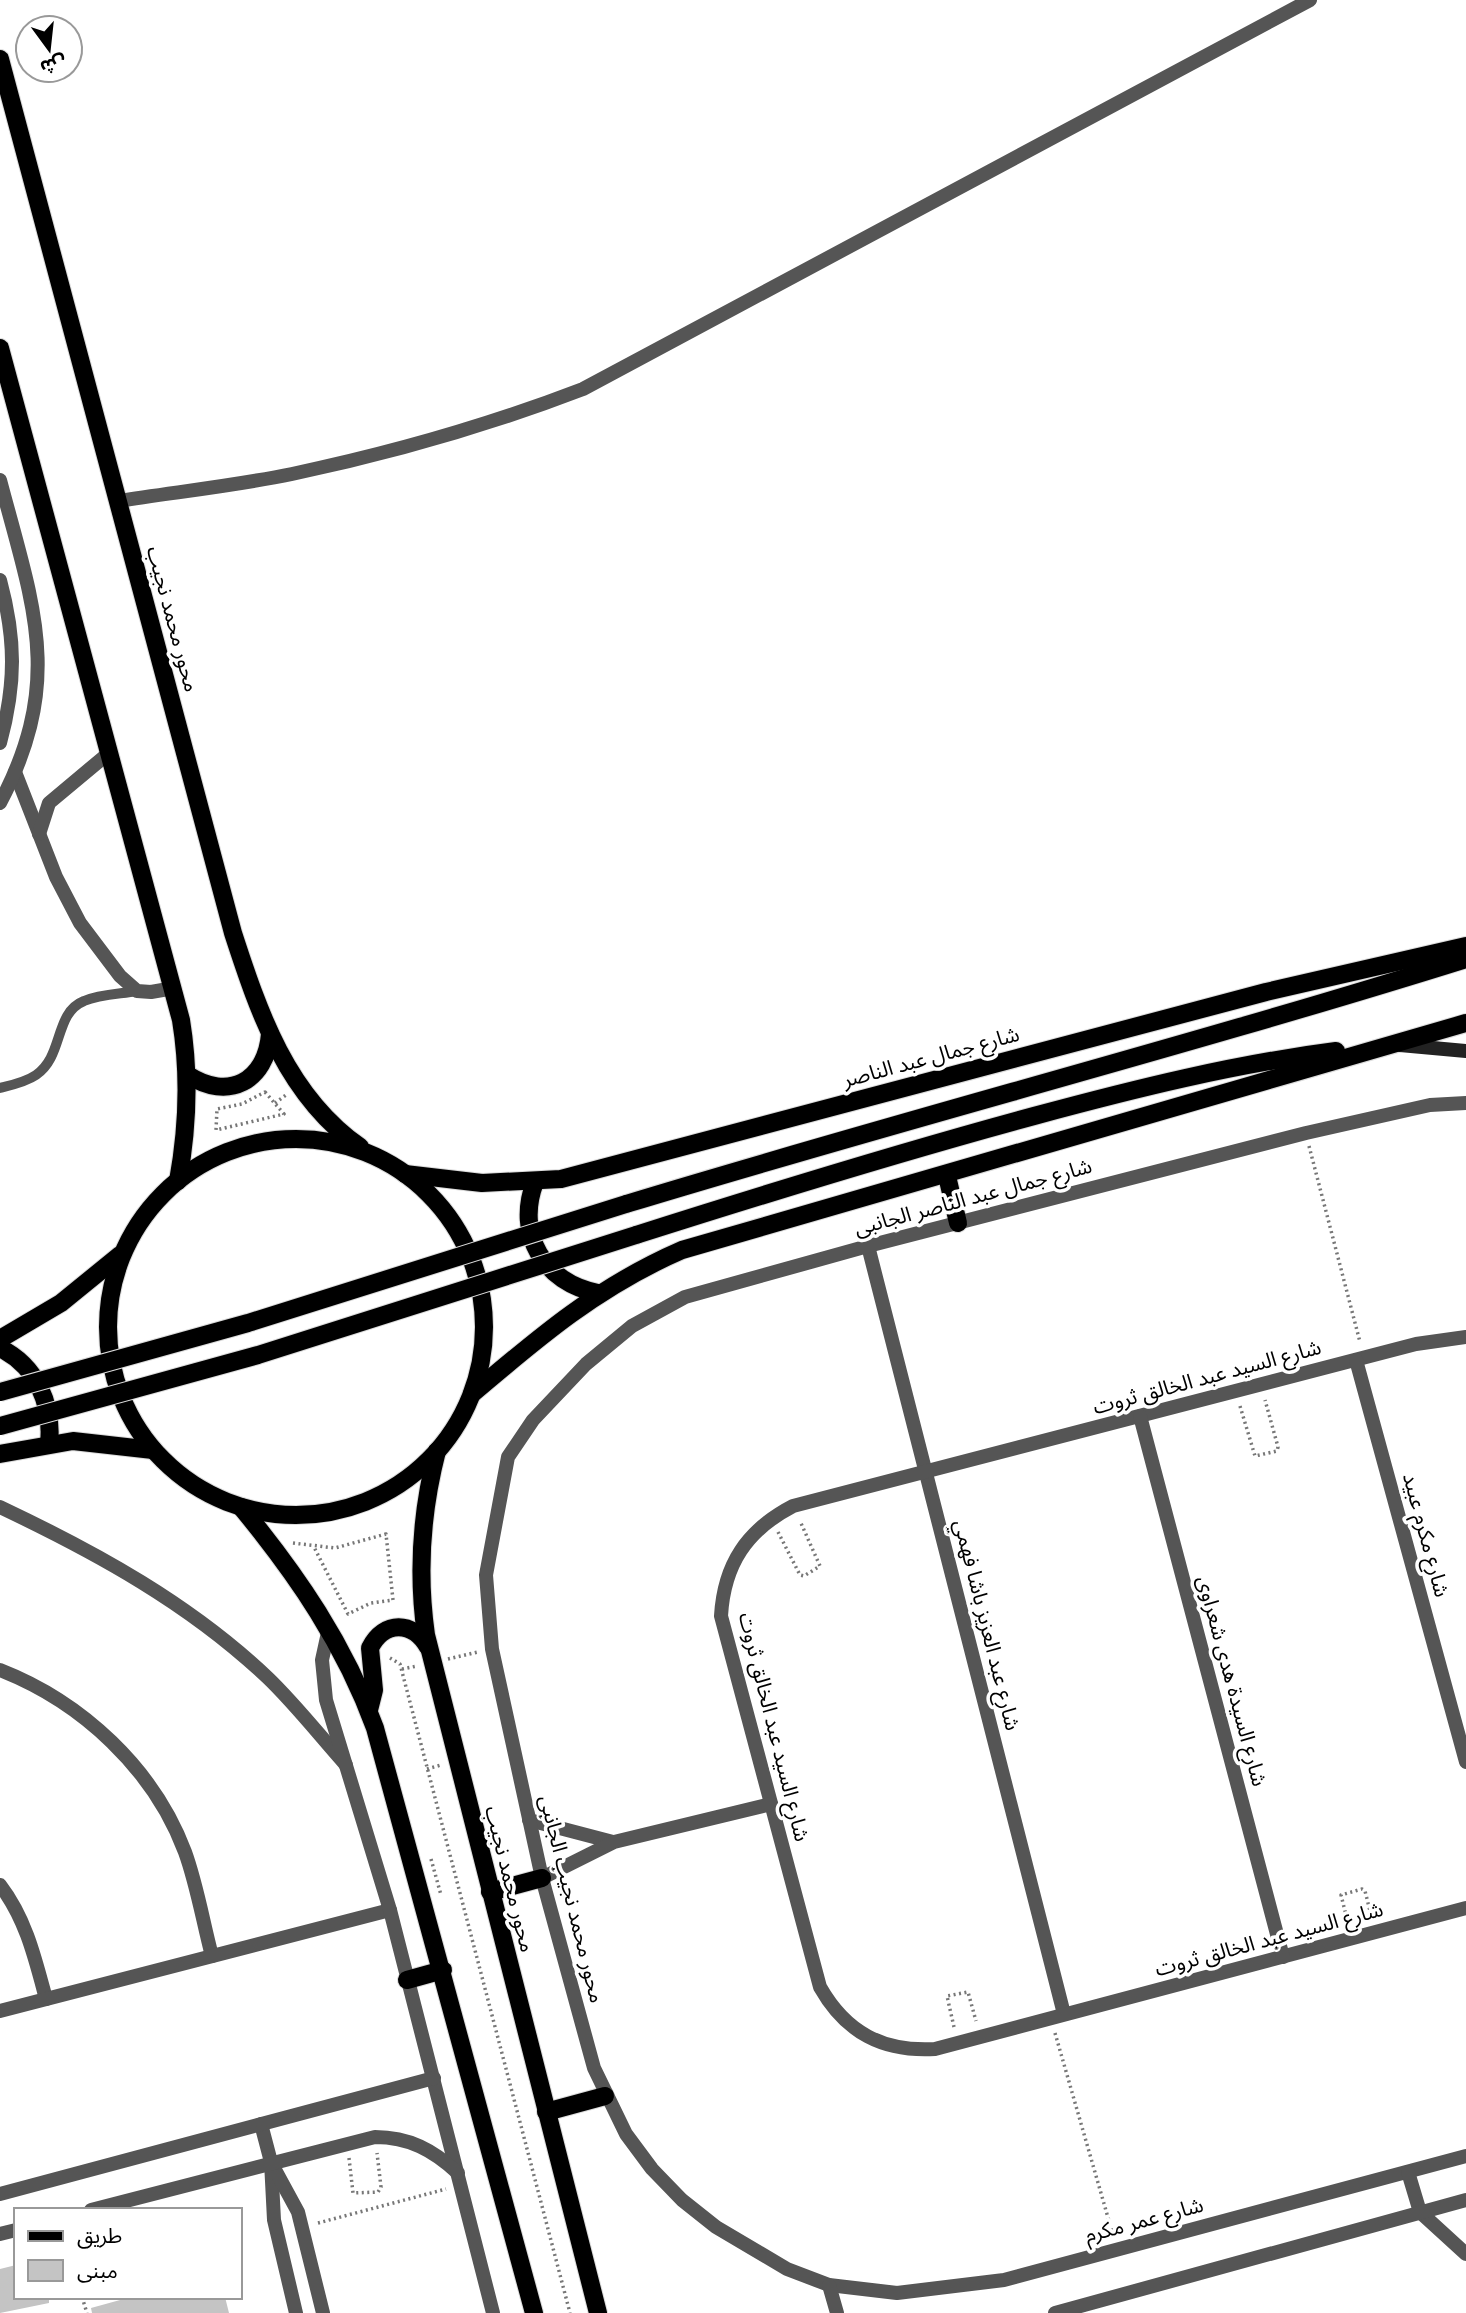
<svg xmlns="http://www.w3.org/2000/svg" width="1466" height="2313" viewBox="0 0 1466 2313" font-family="Figtree,'Noto Sans Arabic',sans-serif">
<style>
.building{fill:#c4c4c4}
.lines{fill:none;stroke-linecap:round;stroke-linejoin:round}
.primary-casing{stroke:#dbdbdb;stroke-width:20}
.path{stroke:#777;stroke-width:3.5;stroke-dasharray:2 3.5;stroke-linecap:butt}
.service{stroke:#555;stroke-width:10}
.minor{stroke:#555;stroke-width:14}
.tertiary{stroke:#555;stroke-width:14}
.secondary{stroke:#222;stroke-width:14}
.primary{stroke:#000;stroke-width:18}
.primary-bridge-casing{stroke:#dbdbdb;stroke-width:20;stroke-linecap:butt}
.primary-bridge{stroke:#000;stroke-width:18}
.labels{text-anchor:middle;stroke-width:7;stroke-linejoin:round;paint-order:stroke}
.street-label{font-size:21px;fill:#000;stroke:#fff}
</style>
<rect width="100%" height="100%" fill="#fff"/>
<g class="building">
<path d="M16 2265V2297H49V2303L0 2313V2269Z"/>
<path d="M131 2297H225L229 2313H92L91 2308Z"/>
</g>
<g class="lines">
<defs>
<g id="primary">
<path d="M0 59 233 933C259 1013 287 1096 360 1147"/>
<path d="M0 348 181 1020C190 1075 188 1126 178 1181"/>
<path d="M188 1075C228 1101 266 1082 270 1034"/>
<circle cx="296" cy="1327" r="188"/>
<path d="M405 1174 482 1183 561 1179 1266 992 1466 946"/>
<path d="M947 1176 958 1223"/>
<path d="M535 1182C515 1234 544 1283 598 1293"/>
<path d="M626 1204C905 1119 1188 1046 1466 959"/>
<path d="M636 1235C768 1193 901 1152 1034 1116 1134 1089 1234 1064 1336 1051"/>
<path d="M0 1339 61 1303 120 1255"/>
<path d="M0 1348C37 1366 53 1405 49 1444"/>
<path d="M472 1394C540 1336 599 1286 682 1250L1466 1023"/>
<path d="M437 1451C421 1513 417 1572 426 1635L598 2313"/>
<path d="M0 1454 73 1441 153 1450"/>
<path d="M241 1507C297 1575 345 1645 375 1728L534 2313"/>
<path d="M369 1710 374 1690 370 1648C384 1620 413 1621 428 1647"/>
<path d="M490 1892 542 1878"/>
<path d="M407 1980 443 1970"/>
<path d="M546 2112 605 2096"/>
</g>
</defs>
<use href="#primary" class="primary-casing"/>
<g class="path">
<path d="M265 1092 284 1114 216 1130 217 1109 242 1104Z"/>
<path d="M275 1103 286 1095"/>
<path d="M1309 1146 1360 1342"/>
<path d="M1240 1406 1255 1456 1277 1451 1278 1447 1265 1400"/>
<path d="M778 1532 800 1575 804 1576 820 1566 800 1521"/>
<path d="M293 1543 335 1548 386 1534 393 1600 371 1603 348 1614 314 1547"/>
<path d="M390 1658 400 1664 570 2313"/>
<path d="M448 1659 478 1652"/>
<path d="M402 1669 417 1666"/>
<path d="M427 1769 441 1765"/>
<path d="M431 1859 441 1895"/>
<path d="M1348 1923 1341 1895 1362 1889 1365 1891 1372 1919"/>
<path d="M954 2027 947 1996 968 1992 976 2021"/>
<path d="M1055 2033 1113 2235"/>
<path d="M349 2158 353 2193 378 2192 381 2187 377 2153"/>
<path d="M318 2223 446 2189"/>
<path d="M82 2297 87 2313"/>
</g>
<path class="service" d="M0 1088C12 1085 26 1082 36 1075 64 1056 54 1013 84 1001 100 994 120 994 137 991"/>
<g class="minor">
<path d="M118 501C175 492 234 486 292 474 387 454 492 424 583 389L1310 0"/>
<path d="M15 772 56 877 80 923 120 976 137 991 151 992 174 988"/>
<path d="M39 834 49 803 110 752"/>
<path d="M868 1246 1064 2014"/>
<path d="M1466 1337 1416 1344 793 1506C747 1530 724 1564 721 1616L820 1987C846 2033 883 2052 935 2049L1466 1908"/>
<path d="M1356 1360 1466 1762"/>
<path d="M1140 1416 1283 1957"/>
<path d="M0 1507C97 1553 190 1604 268 1678 296 1705 320 1736 346 1765"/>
<path d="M0 1670C82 1702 154 1769 185 1852 197 1885 203 1922 212 1956"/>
<path d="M529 1820 613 1842"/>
<path d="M542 1878 614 1842 771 1804"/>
<path d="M0 1885C26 1919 35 1958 46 1999"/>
<path d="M0 2011 390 1910"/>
<path d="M261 2124 271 2162 274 2220 296 2313"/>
<path d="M273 2166 298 2212 323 2313"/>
</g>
<g class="tertiary">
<path d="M0 480C33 605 65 680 0 803"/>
<path d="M0 580C16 639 16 684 0 743"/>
<path d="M1466 1103 1430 1105 1306 1133 868 1246 685 1297 632 1326 586 1364 533 1420 508 1457 486 1575 492 1649 542 1878 594 2068 626 2134 652 2169 682 2200 716 2227 787 2269 829 2285 897 2293 1004 2280 1466 2156"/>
<path d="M329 1628 322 1660 326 1700 390 1910 493 2313"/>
<path d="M1408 2172 1420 2212 1466 2254"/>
<path d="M0 2194 434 2078"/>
<path d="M91 2210 375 2137C409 2137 433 2150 458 2173"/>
<path d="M0 2234 16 2230"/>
<path d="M829 2285 837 2313"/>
<path d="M1055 2313 1466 2200"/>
</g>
<path class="secondary" d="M1400 1045 1466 1051"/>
<use href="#primary" class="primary"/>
<defs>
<g id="primary-bridge">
<path d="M0 1392 248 1323 626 1204"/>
<path d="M0 1426 258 1355 636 1235"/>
</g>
</defs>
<use href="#primary-bridge" class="primary-bridge-casing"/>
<use href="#primary-bridge" class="primary-bridge"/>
</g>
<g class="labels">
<g class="street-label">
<text transform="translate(173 619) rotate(75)" y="7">محور محمد نجيب</text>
<text transform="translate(931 1057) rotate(-15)" y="7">شارع جمال عبد الناصر</text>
<text transform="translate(973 1197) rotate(-15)" y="7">شارع جمال عبد الناصر الجانبى</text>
<text transform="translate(1207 1377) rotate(-15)" y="7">شارع السيد عبد الخالق ثروت</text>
<text transform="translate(1426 1535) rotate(75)" y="7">شارع مكرم عبيد</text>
<text transform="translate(987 1625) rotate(76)" y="7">شارع عبد العزيز باشا فهمي</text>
<text transform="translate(1232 1681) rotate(75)" y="7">شارع السيدة هدى شعراوى</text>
<text transform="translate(774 1727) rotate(76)" y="7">شارع السيد عبد الخالق ثروت</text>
<text transform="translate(510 1879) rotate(76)" y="7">محور محمد نجيب</text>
<text transform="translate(572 1899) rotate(76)" y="7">محور محمد نجيب الجانبى</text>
<text transform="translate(1269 1939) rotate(-15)" y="7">شارع السيد عبد الخالق ثروت</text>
<text transform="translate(1144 2220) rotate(-15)" y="7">شارع عمر مكرم</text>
</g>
</g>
<rect x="14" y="2208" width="228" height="91" fill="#ffffff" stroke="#999999" stroke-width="2"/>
<rect x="28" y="2231" width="35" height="10" fill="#000000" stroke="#999999" stroke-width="2"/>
<text x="77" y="2243" font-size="21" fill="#000000">طريق</text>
<rect x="28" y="2260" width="35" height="21" fill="#c4c4c4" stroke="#999999" stroke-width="2"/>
<text x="77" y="2278" font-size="21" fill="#000000">مبنى</text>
<g transform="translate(49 49) rotate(165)"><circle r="33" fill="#ffffff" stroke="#999999" stroke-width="2"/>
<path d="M0-5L12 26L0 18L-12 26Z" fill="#000000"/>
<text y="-10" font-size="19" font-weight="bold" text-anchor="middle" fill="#000000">ش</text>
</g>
</svg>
